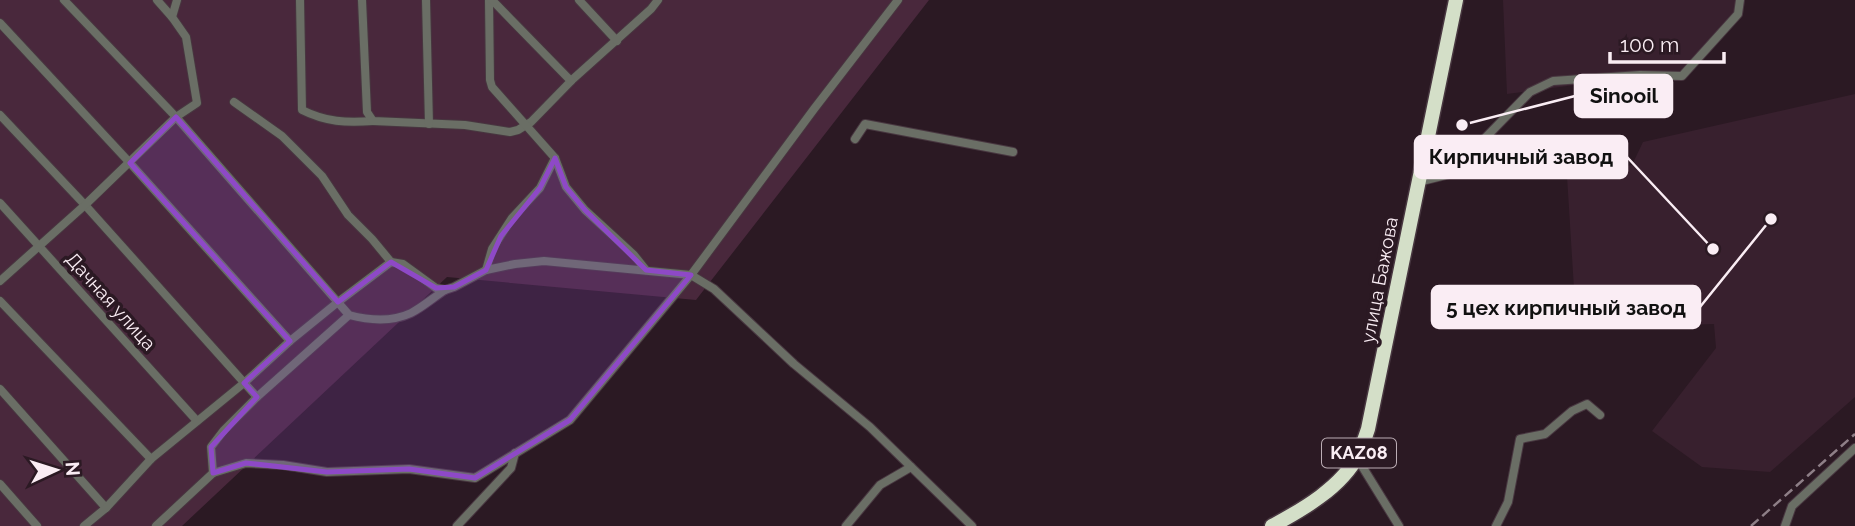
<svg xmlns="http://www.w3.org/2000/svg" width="1855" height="526" viewBox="0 0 1855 526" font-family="Raleway,sans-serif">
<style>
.built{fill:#38202e}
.green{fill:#49283c}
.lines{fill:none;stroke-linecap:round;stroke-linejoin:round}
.street-casing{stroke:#483740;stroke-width:10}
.highway-casing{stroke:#483740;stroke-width:17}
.street{stroke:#6a6e65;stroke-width:8}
.highway{stroke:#d4dfc8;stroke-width:14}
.rail{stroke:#8e7f87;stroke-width:2.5;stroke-dasharray:10 5;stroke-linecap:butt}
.marked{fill:#8e49c7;fill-opacity:0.2;stroke:#8e49c7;stroke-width:5;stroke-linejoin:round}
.labels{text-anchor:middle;stroke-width:7;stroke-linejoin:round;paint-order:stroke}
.shield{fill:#2b1923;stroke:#bcadb5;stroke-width:2}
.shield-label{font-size:18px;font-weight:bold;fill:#faedf4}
.street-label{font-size:19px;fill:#faedf4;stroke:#2b1923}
.leader{fill:none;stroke:#faedf4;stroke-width:2.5}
.callout-dot{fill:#faedf4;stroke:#2b1923;stroke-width:2.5}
.callout{fill:#faedf4;stroke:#faedf4;stroke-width:2.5}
.callout-label{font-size:21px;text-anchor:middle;font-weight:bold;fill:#111}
</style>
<rect width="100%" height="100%" fill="#2b1923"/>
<g class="built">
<path d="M1503 0H1738V12L1680 71 1507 94Z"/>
<path d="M1855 94V397L1770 472 1702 467 1652 431 1716 348 1714 324 1612 327 1576 321 1567 176 1632 165 1643 142Z"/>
</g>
<path class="green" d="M0 0H929L696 300 447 277 182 526H0Z"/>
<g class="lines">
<defs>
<g id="street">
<path d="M64 0 176 117 349 315C368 320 392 322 411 313 423 307 434 297 445 290"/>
<path d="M157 0 172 17"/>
<path d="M300 0 302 110C326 122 346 123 373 121"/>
<path d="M362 0 367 112 373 121 465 125 510 132 518 130 531 122 573 79 651 9 658 0"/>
<path d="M426 0 429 124"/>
<path d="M489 0 490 80 492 87 555 158 566 187 585 210 634 255 646 270"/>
<path d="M492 0 571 81"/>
<path d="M579 0 617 41"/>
<path d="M0 23 130 163 290 341"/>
<path d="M234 102 282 136 322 176 348 215 372 239 391 262"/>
<path d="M0 115 85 205 257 397 349 315"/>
<path d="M855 139 865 124 1013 152"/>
<path d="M1418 182 1450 174 1530 92 1553 81 1640 75 1682 76 1738 14 1740 0"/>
<path d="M0 203 197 421"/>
<path d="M486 270 492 249 512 218 540 188 555 158"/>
<path d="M0 281 85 205 176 117 197 103 186 37 172 17 177 0"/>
<path d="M0 301 151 459"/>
<path d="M0 389 106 508"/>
<path d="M1357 458 1399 526"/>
<path d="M213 473 211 447 224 430 257 397"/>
<path d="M0 484 37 526"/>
<path d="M84 526 106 508 151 459 244 383 290 341 338 302 391 262 403 264 436 288 445 290 454 287 486 270 515 264 544 261 691 275 714 289 794 364 870 427 972 526"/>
<path d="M156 526 213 473 246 463 283 465 327 472 409 469 475 478 570 420 691 275 814 109 898 0"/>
<path d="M457 526 511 468 515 453"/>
<path d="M846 526 880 485 911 467"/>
<path d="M1496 526 1508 502 1520 439 1545 434 1572 411 1587 404 1600 415"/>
<path d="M1785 526 1792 506 1855 448"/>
</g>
<path id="highway" d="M1272 526C1302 510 1342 487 1358 455 1362 447 1365 438 1368 429L1456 0"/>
</defs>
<use href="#street" class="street-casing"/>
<use href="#highway" class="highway-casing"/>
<use href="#street" class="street"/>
<use href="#highway" class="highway"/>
<path class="rail" d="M1751 526 1855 434"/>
</g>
<path class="marked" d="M176 117 338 302 391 262 436 288 454 287 486 270 501 236 540 188 555 158 566 187 585 210 646 270 691 275 570 420 475 478 409 469 327 472 246 463 213 473 211 447 257 397 244 383 290 341 130 163Z"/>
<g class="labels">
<rect class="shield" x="1322" y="438.5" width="74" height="29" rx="5"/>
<g class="shield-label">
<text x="1359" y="459">KAZ08</text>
</g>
<g class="street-label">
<text transform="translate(1379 280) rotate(-79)" y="7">улица Бажова</text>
<text transform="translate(111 301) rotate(48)" y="7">Дачная улица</text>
</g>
</g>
<path class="leader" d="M1462 125L1575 96M1713 249L1627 157M1771 219L1700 307"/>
<g class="callout-dot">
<circle cx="1462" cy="125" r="7"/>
<circle cx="1713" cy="249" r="7"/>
<circle cx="1771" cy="219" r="7"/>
</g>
<g class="callout">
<rect x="1575" y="75" width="97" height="42" rx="7"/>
<rect x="1415" y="136" width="212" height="42" rx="7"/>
<rect x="1432" y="286" width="268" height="42" rx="7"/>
</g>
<g class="callout-label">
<text x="1624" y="103">Sinooil</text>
<text x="1521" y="164">Кирпичный завод</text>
<text x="1566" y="315">5 цех кирпичный завод</text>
</g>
<g transform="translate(56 470) rotate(86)" stroke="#2b1923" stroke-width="5" paint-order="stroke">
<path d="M0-5L12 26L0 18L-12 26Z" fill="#faedf4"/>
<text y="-10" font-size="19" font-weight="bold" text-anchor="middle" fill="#faedf4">N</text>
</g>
<path d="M1610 52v10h114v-10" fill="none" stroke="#faedf4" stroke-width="3.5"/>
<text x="1620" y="52" font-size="21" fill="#faedf4" stroke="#2b1923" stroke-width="5" paint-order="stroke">100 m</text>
</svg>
